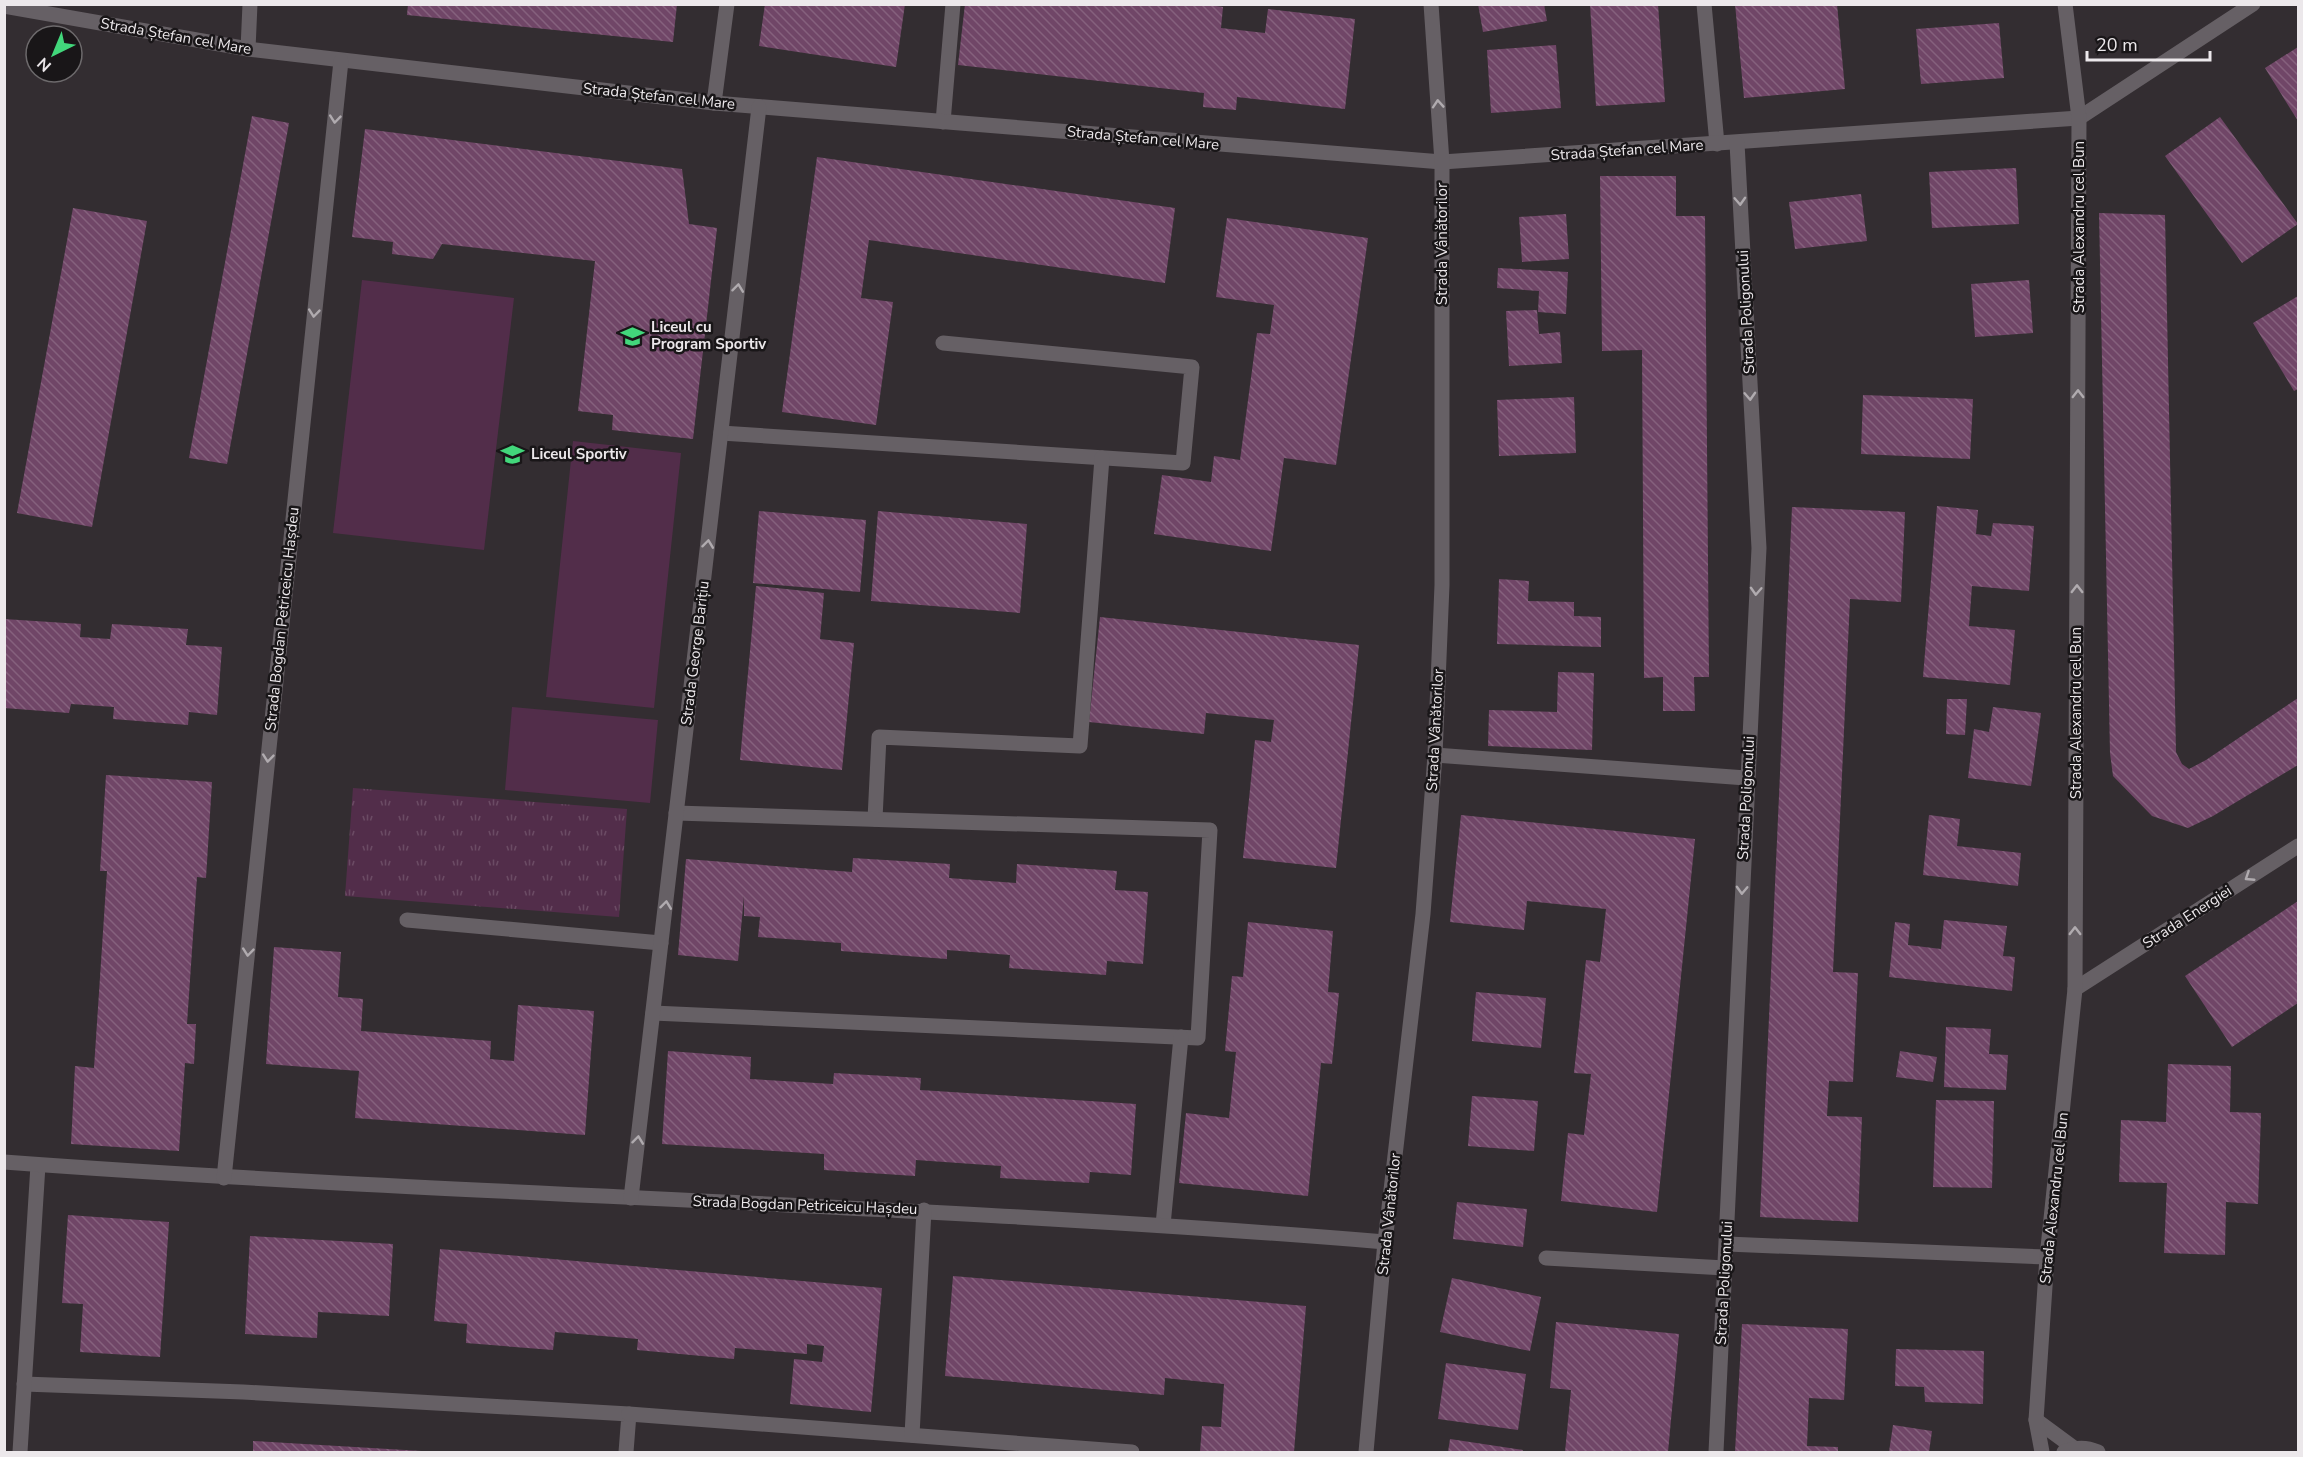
<svg xmlns="http://www.w3.org/2000/svg" width="2303" height="1457" viewBox="0 0 2303 1457" font-family="'Nunito Sans',sans-serif">
<style>
.grass{fill:#522d4a}
.park{fill:url(#park-tufts)}
.building{fill:url(#building-back-hatch)}
.lines{fill:none;stroke-linecap:round;stroke-linejoin:round}
.lane{stroke:#666065;stroke-width:15}
.street{stroke:#666065;stroke-width:15}
.oneway{stroke:#b0abaf}
.labels{text-anchor:middle;stroke-width:5;stroke-linejoin:round;paint-order:stroke}
.street-label{font-size:15px;fill:#ece8eb;stroke:#191618}
.poi-label{font-size:15px;font-weight:bold;fill:#ece8eb;stroke:#191618;text-anchor:start}
</style>
<defs>
<pattern id="park-tufts" width="24" height="20" patternUnits="userSpaceOnUse" patternTransform="scale(1.5)"><rect width="24" height="20" fill="#522d4a"/><path d="M3 7l-1-3M5 7V3M7 7l1-3M15 17l-1-3M17 17v-4M19 17l1-3" fill="none" stroke="#6b4b64"/></pattern>
<pattern id="building-back-hatch" width="6" height="6" patternUnits="userSpaceOnUse" patternTransform="scale(1.5)"><rect width="6" height="6" fill="#704667"/><path d="M-1 5l2 2M0 0l6 6M5-1l2 2" fill="none" stroke="#85617d"/></pattern>
</defs>
<rect width="100%" height="100%" fill="#332d31"/>
<g class="grass">
<path d="M362 280 514 298 484 550 333 533Z"/>
<path d="M573 441 681 453 654 708 546 697Z"/>
<path d="M512 707 658 720 650 803 505 790Z"/>
</g>
<path class="park" d="M353 788 627 809 619 917 345 896Z"/>
<g class="building">
<path d="M408 4H677L673 42 407 15Z"/>
<path d="M765 4H905L896 67 759 46Z"/>
<path d="M965 4H1202L1223 7 1221 28 1265 33 1268 9 1355 19 1345 109 1237 97 1236 110 1203 107 1204 93 958 65Z"/>
<path d="M1478 4H1544L1547 21 1483 32Z"/>
<path d="M1590 4H1658L1665 102 1596 106Z"/>
<path d="M1735 4H1804V6L1837 4 1845 89 1744 98Z"/>
<path d="M1999 23 2004 78 1921 84 1916 29Z"/>
<path d="M1556 45 1561 108 1491 113 1487 50Z"/>
<path d="M2298 47V121L2265 68Z"/>
<path d="M252 116 289 123 227 464 189 458Z"/>
<path d="M2220 117 2298 224 2242 263 2165 156Z"/>
<path d="M365 129 682 169 689 224 717 228 693 439 612 430 613 415 578 411 595 261 442 244 433 259 392 254 393 242 352 237Z"/>
<path d="M817 157 1175 208 1165 283 869 240 861 298 893 302 876 425 782 412Z"/>
<path d="M2016 168 2019 224 1932 228 1929 172Z"/>
<path d="M1600 176H1676V216H1705L1709 677H1694L1695 711H1663V677L1644 678 1642 350 1602 351Z"/>
<path d="M1861 194 1867 241 1795 249 1789 202Z"/>
<path d="M73 208 147 221 92 527 17 513Z"/>
<path d="M2099 213 2165 215 2176 752 2182 764 2189 769 2206 760 2298 698V765L2213 816 2188 828 2152 816 2113 776 2110 753Z"/>
<path d="M1566 214 1569 259 1522 262 1519 217Z"/>
<path d="M1227 218 1368 238 1336 465 1284 458 1271 551 1154 534 1162 475 1211 482 1214 456 1240 460 1257 333 1270 334 1274 305 1216 297Z"/>
<path d="M1498 268 1568 272 1566 314 1538 312 1539 291 1497 288Z"/>
<path d="M2029 280 2033 333 1975 337 1971 284Z"/>
<path d="M2298 296V389L2294 391 2253 323Z"/>
<path d="M1537 310 1539 334 1560 332 1562 363 1509 366 1506 311Z"/>
<path d="M1863 395 1973 399 1970 459 1861 454Z"/>
<path d="M1574 397 1576 453 1499 456 1497 400Z"/>
<path d="M1937 506 1978 510 1976 534 1991 536 1993 523 2034 526 2029 591 1972 586 1969 626 2015 630 2010 685 1923 677Z"/>
<path d="M1792 507 1905 512 1901 602 1850 599 1833 972 1858 973 1853 1082 1829 1081 1827 1116 1862 1117 1858 1222 1760 1217Z"/>
<path d="M759 511 866 520 860 592 753 583Z"/>
<path d="M878 511 1027 524 1020 613 871 601Z"/>
<path d="M1499 579 1529 581 1528 601 1574 602V616L1601 617V647L1497 644Z"/>
<path d="M756 586 824 593 820 639 854 643 842 770 740 760Z"/>
<path d="M1100 617 1359 645 1336 868 1243 858 1255 740 1271 742 1274 720 1206 713 1204 734 1089 722Z"/>
<path d="M4 619 81 624 80 637 110 639 112 624 188 629 186 645 222 647 217 715 189 712 188 725 113 719 114 707 71 704 69 713 4 708Z"/>
<path d="M1558 672 1594 673 1592 750 1488 746 1489 710 1557 712Z"/>
<path d="M1947 699H1967L1965 735 1946 734Z"/>
<path d="M1993 707 2041 713 2031 786 1968 778 1974 729 1989 732Z"/>
<path d="M106 775 212 782 206 878 197 877 187 1024H196L194 1064 185 1063 179 1151 71 1144 75 1066 94 1068 107 871H100Z"/>
<path d="M1461 815 1695 839 1657 1212 1561 1201 1568 1133 1584 1135 1591 1074 1574 1073 1586 960 1600 962 1606 909 1527 901 1524 930 1450 922Z"/>
<path d="M1929 815 1960 819 1957 846 2021 853 2018 886 1923 875Z"/>
<path d="M853 858 950 864 949 878 1016 883 1017 864 1117 871 1115 890 1148 892 1143 964 1107 961 1106 975 1009 968 1010 955 947 950V959L841 951V943L758 937 760 917 744 916V896L738 961 678 955 686 859 852 872Z"/>
<path d="M2298 901V1003L2232 1047 2185 976Z"/>
<path d="M1944 920 2007 926 2003 956 2015 957 2012 991 1889 977 1895 922 1910 924 1908 945 1941 949Z"/>
<path d="M1248 922 1333 931 1328 992 1339 993 1332 1064 1321 1063 1308 1196 1179 1183 1186 1113 1229 1118 1236 1052 1225 1051 1232 976 1243 977Z"/>
<path d="M274 947 341 952 338 997 363 999 361 1031 491 1041 490 1059 514 1061 518 1005 594 1011 585 1135 355 1118 359 1071 266 1064Z"/>
<path d="M1476 992 1546 998 1541 1048 1472 1041Z"/>
<path d="M1946 1027 1991 1029 1989 1054 2008 1055 2006 1090 1944 1087Z"/>
<path d="M668 1051 751 1057 750 1079 833 1084 834 1073 921 1078 920 1090 1136 1104 1131 1175 1090 1172 1089 1183 1000 1178 1001 1166 916 1160 915 1176 824 1170V1154L662 1144Z"/>
<path d="M1900 1051 1937 1057 1933 1082 1896 1077Z"/>
<path d="M2168 1064 2231 1066 2230 1112 2261 1113 2258 1204 2226 1202 2225 1255 2164 1253 2167 1183 2119 1182 2121 1120 2166 1122Z"/>
<path d="M1472 1096 1538 1101 1534 1151 1468 1146Z"/>
<path d="M1936 1100 1994 1101 1992 1188 1933 1187Z"/>
<path d="M1457 1202 1527 1209 1523 1247 1453 1239Z"/>
<path d="M68 1215 169 1222 160 1357 80 1352 83 1304 62 1303Z"/>
<path d="M250 1236 393 1244 389 1316 318 1312 317 1338 245 1334Z"/>
<path d="M440 1249 882 1288 871 1412 790 1404 794 1359 822 1362 824 1346 807 1344V1354L735 1348 734 1359 637 1350 638 1339 555 1332 553 1350 466 1343 467 1324 434 1321Z"/>
<path d="M953 1276 1306 1306 1294 1452H1200L1202 1426 1221 1427 1224 1384 1165 1378 1164 1395 945 1376Z"/>
<path d="M1452 1278 1541 1297 1530 1351 1440 1332Z"/>
<path d="M1556 1322 1679 1334 1668 1452H1565L1571 1390 1550 1388Z"/>
<path d="M1742 1324 1848 1329 1844 1400 1809 1398 1807 1446 1838 1447V1452H1735Z"/>
<path d="M1896 1349 1984 1351 1983 1404 1925 1402 1924 1387 1895 1386Z"/>
<path d="M1446 1363 1526 1374 1518 1430 1438 1419Z"/>
<path d="M1893 1425 1932 1431 1929 1452H1889Z"/>
<path d="M1450 1439 1523 1450 1522 1452H1448Z"/>
<path d="M253 1441 422 1451V1452H253Z"/>
</g>
<g class="lines">
<g class="lane">
<path d="M714 103 727 4"/>
<path d="M943 122 953 4"/>
<path d="M721 433 1183 463 1192 367 943 343"/>
<path d="M875 819 879 737 1080 746 1102 458"/>
<path d="M407 920 661 943"/>
<path d="M653 1013 1198 1038 1210 830 676 813"/>
<path d="M1163 1225 1181 1037"/>
<path d="M24 1384 243 1392 629 1414 626 1452"/>
<path d="M629 1414 1132 1452"/>
<path d="M20 1452 38 1165"/>
</g>
<g class="street">
<path d="M1704 4 1717 144"/>
<path d="M4 6 248 49 714 103 1442 162 2079 118 2253 4"/>
<path d="M248 49 250 4"/>
<path d="M1435 755 1746 778"/>
<path d="M2075 989 2298 846"/>
<path d="M4 1162C464 1196 926 1204 1385 1242"/>
<path d="M224 1178 341 61"/>
<path d="M631 1198 759 107"/>
<path d="M1727 1244 2047 1257"/>
<path d="M1546 1258 1725 1268"/>
<path d="M2036 1420 2074 1448"/>
<path d="M912 1435 924 1210"/>
<path d="M1366 1452 1385 1242 1423 914 1435 755 1442 585V162L1431 4"/>
<path d="M1716 1452 1759 548 1737 143"/>
<path d="M2042 1452 2036 1420 2047 1257 2075 989 2079 118 2065 4"/>
<path d="M2064 1452C2077 1447 2086 1447 2098 1452"/>
</g>
</g>
<defs><path id="oneway-chevron" d="M-2-3.5L2.5 0L-2 3.5" fill="none" stroke-width="1.6" stroke-linecap="round" stroke-linejoin="round" transform="scale(1.5)"/></defs>
<g class="oneway">
<use href="#oneway-chevron" transform="translate(1438 104) rotate(-94)"/>
<use href="#oneway-chevron" transform="translate(335 119) rotate(96)"/>
<use href="#oneway-chevron" transform="translate(1740 201) rotate(87)"/>
<use href="#oneway-chevron" transform="translate(738 288) rotate(-83)"/>
<use href="#oneway-chevron" transform="translate(314 313) rotate(96)"/>
<use href="#oneway-chevron" transform="translate(2078 394) rotate(-90)"/>
<use href="#oneway-chevron" transform="translate(1750 396) rotate(87)"/>
<use href="#oneway-chevron" transform="translate(708 544) rotate(-83)"/>
<use href="#oneway-chevron" transform="translate(2077 589) rotate(-90)"/>
<use href="#oneway-chevron" transform="translate(1756 591) rotate(93)"/>
<use href="#oneway-chevron" transform="translate(268 758) rotate(96)"/>
<use href="#oneway-chevron" transform="translate(2249 877) rotate(147)"/>
<use href="#oneway-chevron" transform="translate(1742 890) rotate(92)"/>
<use href="#oneway-chevron" transform="translate(666 905) rotate(-83)"/>
<use href="#oneway-chevron" transform="translate(2075 931) rotate(-90)"/>
<use href="#oneway-chevron" transform="translate(248 952) rotate(96)"/>
<use href="#oneway-chevron" transform="translate(638 1140) rotate(-83)"/>
</g>
<defs>
<symbol id="school-bare" viewBox="-9 -9 18 18"><path d="M0-5L7-2L0 1L-7-2ZM-4 1L0 2.5L4 1V4Q0 6-4 4Z" fill="#42d77b" stroke="#191618" stroke-width="2.5" paint-order="stroke"/></symbol>
</defs>
<g fill-rule="evenodd">
<use href="#school-bare" x="616" y="320" width="33" height="33"/>
<use href="#school-bare" x="496" y="438" width="33" height="33"/>
</g>
<g class="labels">
<g class="street-label">
<text transform="translate(176 36) rotate(10)" y="5">Strada Ștefan cel Mare</text>
<text transform="translate(659 96) rotate(6)" y="5">Strada Ștefan cel Mare</text>
<text transform="translate(1143 138) rotate(5)" y="5">Strada Ștefan cel Mare</text>
<text transform="translate(1627 150) rotate(-4)" y="5">Strada Ștefan cel Mare</text>
<text transform="translate(2079 227) rotate(-90)" y="5">Strada Alexandru cel Bun</text>
<text transform="translate(1442 244) rotate(-90)" y="5">Strada Vânătorilor</text>
<text transform="translate(1746 312) rotate(-93)" y="5">Strada Poligonului</text>
<text transform="translate(282 619) rotate(-84)" y="5">Strada Bogdan Petriceicu Hașdeu</text>
<text transform="translate(695 653) rotate(-83)" y="5">Strada George Barițiu</text>
<text transform="translate(2076 713) rotate(-90)" y="5">Strada Alexandru cel Bun</text>
<text transform="translate(1435 730) rotate(-87)" y="5">Strada Vânătorilor</text>
<text transform="translate(1746 798) rotate(-87)" y="5">Strada Poligonului</text>
<text transform="translate(2187 917) rotate(-33)" y="5">Strada Energiei</text>
<text transform="translate(2054 1198) rotate(-84)" y="5">Strada Alexandru cel Bun</text>
<text transform="translate(805 1205) rotate(2)" y="5">Strada Bogdan Petriceicu Hașdeu</text>
<text transform="translate(1389 1214) rotate(-84)" y="5">Strada Vânătorilor</text>
<text transform="translate(1724 1283) rotate(-87)" y="5">Strada Poligonului</text>
</g>
<g class="poi-label">
<text x="651" y="332">Liceul cu<tspan x="651" dy="17">Program Sportiv</tspan></text>
<text x="531" y="459">Liceul Sportiv</text>
</g>
</g>
<rect width="2303" height="1457" fill="none" stroke="#ece8eb" stroke-width="12"/>
<g transform="translate(54 54) rotate(223)"><circle r="28" fill="#191618" stroke="#6d6a6c" stroke-width="1.5"/>
<path d="M0-4.5L10 22L0 15L-10 22Z" fill="#42d77b"/>
<text y="-9" font-size="16" font-weight="bold" text-anchor="middle" fill="#ece8eb">N</text>
</g>
<path d="M2087 51v9h123v-9" fill="none" stroke="#ece8eb" stroke-width="3"/>
<text x="2096" y="51" font-size="18" fill="#ece8eb" stroke="#191618" stroke-width="4.5" paint-order="stroke">20 m</text>
</svg>
